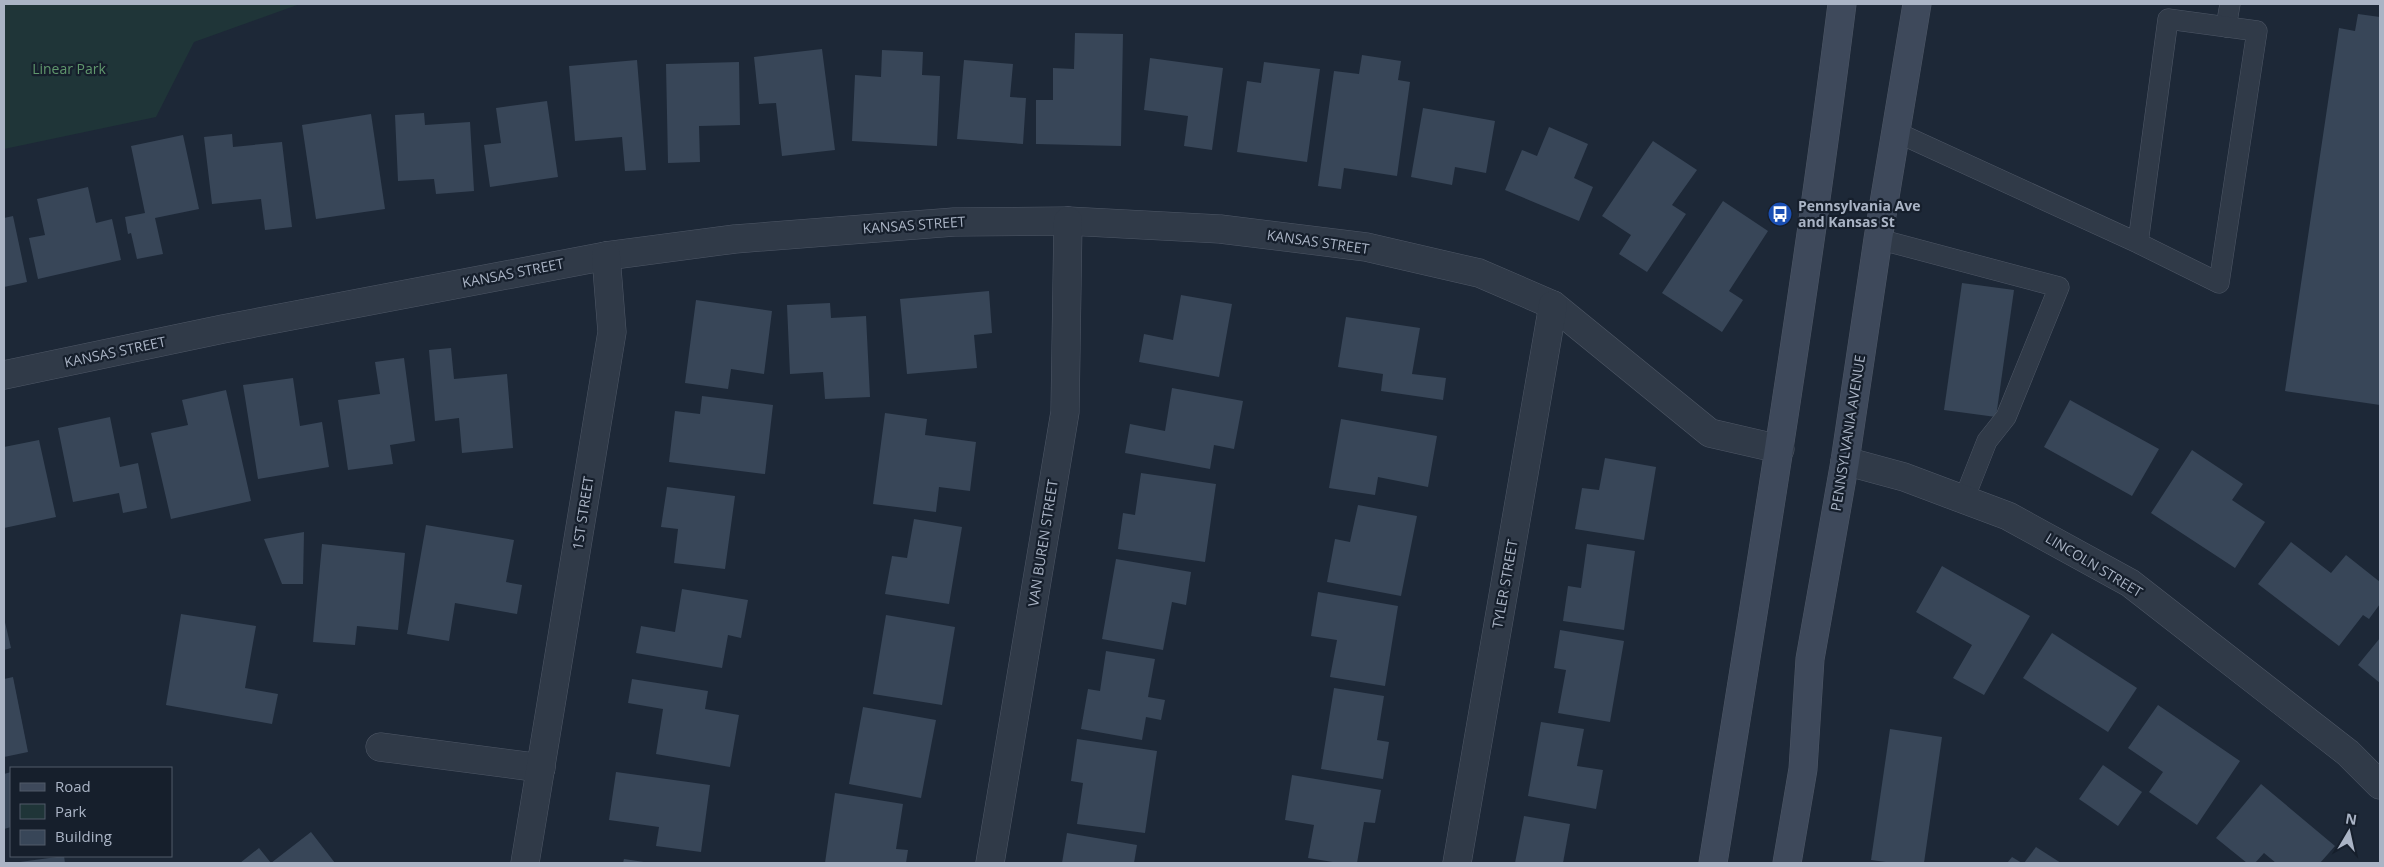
<svg xmlns="http://www.w3.org/2000/svg" width="2384" height="867" viewBox="0 0 2384 867" font-family="'Open Sans',sans-serif">
<style>
.green{fill:#1f3538}
.building{fill:#384658}
.lines{fill:none;stroke-linecap:round;stroke-linejoin:round}
.service-casing{stroke:#4e5766;stroke-width:21}
.minor-casing{stroke:#4e5766;stroke-width:29}
.secondary-casing{stroke:#4e5766;stroke-width:29}
.service{stroke:#303a48;stroke-width:20}
.minor{stroke:#303a48;stroke-width:28}
.secondary{stroke:#3e495b;stroke-width:28}
.labels{text-anchor:middle;stroke-width:4.5;stroke-linejoin:round;paint-order:stroke}
.park-label{font-size:14px;fill:#60976d;stroke:#161f2c}
.poi-label{font-size:14px;font-weight:bold;fill:#aab4c5;stroke:#161f2c;text-anchor:start}
.street-label{font-size:14px;fill:#aab4c5;stroke:#161f2c}
</style>
<rect width="100%" height="100%" fill="#1d2837"/>
<path class="green" d="M4 4H300L194 42 156 117 4 149Z"/>
<g class="building">
<path d="M2358 14 2380 17V405L2285 391 2339 28 2355 31Z"/>
<path d="M1075 33 1123 34 1121 146 1036 144V100H1053V68L1074 69Z"/>
<path d="M822 49 835 150 782 156 776 103 759 104 754 57Z"/>
<path d="M882 50 923 52 922 75 940 76 937 146 852 141 855 75 881 77Z"/>
<path d="M1362 55 1401 61 1398 80 1410 82 1397 176 1344 168 1341 189 1318 186 1334 71 1359 74Z"/>
<path d="M1150 58 1223 68 1212 150 1184 146 1188 116 1144 110Z"/>
<path d="M637 60 646 170 625 171 622 137 575 141 569 66Z"/>
<path d="M964 60 1013 64 1010 97 1026 98 1023 144 957 139Z"/>
<path d="M739 62 740 125 699 126 700 162 668 163 666 64Z"/>
<path d="M1264 62 1320 69 1307 162 1237 152 1247 81 1261 83Z"/>
<path d="M547 101 558 177 490 187 484 145 501 143 496 108Z"/>
<path d="M1423 108 1495 121 1486 173 1455 167 1452 185 1411 177Z"/>
<path d="M424 113 425 125 470 122 474 191 436 194 434 179 398 181 395 115Z"/>
<path d="M371 114 385 209 316 219 302 125Z"/>
<path d="M1549 127 1588 144 1574 178 1593 187 1579 221 1505 190 1522 150 1537 156Z"/>
<path d="M232 134 233 147 282 142 292 227 265 230 261 199 212 204 204 137Z"/>
<path d="M183 135 199 209 155 218 163 254 137 259 131 233 128 234 125 217 145 213 131 146Z"/>
<path d="M1653 141 1697 170 1672 205 1686 214 1647 272 1619 254 1631 235 1602 216Z"/>
<path d="M88 187 96 223 112 219 121 260 38 279 29 238 45 235 37 199Z"/>
<path d="M1723 201 1768 231 1729 291 1743 300 1722 332 1662 293Z"/>
<path d="M13 216 27 282 4 287V218Z"/>
<path d="M1962 283 2014 290 1996 417 1944 410Z"/>
<path d="M989 291 992 333 974 335 977 368 907 374 900 299Z"/>
<path d="M1181 295 1232 304 1219 377 1139 362 1144 334 1173 340Z"/>
<path d="M696 300 772 311 764 374 731 369 728 389 685 383Z"/>
<path d="M830 303 831 318 866 316 870 397 825 399 823 372 790 374 787 305Z"/>
<path d="M1346 317 1420 328 1412 374 1446 378 1443 400 1381 391 1383 374 1338 367Z"/>
<path d="M451 348 454 379 507 374 513 448 462 453 459 418 435 421 429 350Z"/>
<path d="M404 358 415 441 390 445 393 464 348 470 338 400 380 394 375 362Z"/>
<path d="M293 378 300 426 322 422 329 467 258 479 243 385Z"/>
<path d="M1172 388 1243 401 1234 449 1214 445 1210 469 1125 453 1130 424 1165 431Z"/>
<path d="M226 390 251 501 171 519 151 433 188 425 182 400Z"/>
<path d="M702 396 773 405 765 474 669 462 675 411 700 414Z"/>
<path d="M2070 400 2159 449 2132 496 2044 447Z"/>
<path d="M885 413 927 419 925 435 976 442 970 491 939 487 936 512 873 504Z"/>
<path d="M110 417 120 467 138 463 147 508 123 513 119 493 73 502 58 428Z"/>
<path d="M1341 419 1437 436 1428 487 1378 477 1375 495 1329 488Z"/>
<path d="M39 440 56 517 4 528V447Z"/>
<path d="M2192 450 2243 484 2232 500 2265 522 2235 568 2151 513Z"/>
<path d="M1605 458 1656 467 1644 540 1575 529 1582 488 1599 490Z"/>
<path d="M1141 473 1216 484 1205 562 1118 549 1123 513 1135 515Z"/>
<path d="M667 487 735 496 725 569 674 563 678 529 661 527Z"/>
<path d="M1358 505 1417 516 1401 596 1327 582 1335 539 1350 542Z"/>
<path d="M914 519 962 527 949 604 885 594 892 556 907 558Z"/>
<path d="M426 525 514 540 506 582 522 585 517 614 455 603 449 641 407 634Z"/>
<path d="M304 532 303 584H282L264 539Z"/>
<path d="M2291 542 2331 573 2346 555 2380 582V604L2369 619 2363 615 2339 646 2258 584Z"/>
<path d="M322 544 405 553 398 630 357 626 355 645 313 642Z"/>
<path d="M1587 544 1635 551 1624 630 1563 621 1568 586 1581 588Z"/>
<path d="M1116 559 1191 572 1186 605 1172 602 1163 650 1102 639Z"/>
<path d="M1942 566 2030 616 1984 695 1953 678 1972 645 1916 612Z"/>
<path d="M682 589 748 600 741 638 728 635 722 668 636 653 641 626 675 632Z"/>
<path d="M1318 592 1398 606 1385 686 1330 677 1337 640 1311 636Z"/>
<path d="M181 614 256 626 245 688 278 694 272 724 166 705Z"/>
<path d="M886 615 955 627 942 705 873 694Z"/>
<path d="M4 618 11 648 4 650Z"/>
<path d="M1560 630 1624 641 1610 722 1558 713 1566 670 1554 668Z"/>
<path d="M2052 633 2137 688 2108 732 2023 678Z"/>
<path d="M2380 638V683L2358 665Z"/>
<path d="M1106 651 1155 659 1148 697 1165 700 1161 720 1146 717 1142 740 1081 729 1088 689 1100 691Z"/>
<path d="M13 677 28 752 4 757V679Z"/>
<path d="M632 679 708 691 705 709 739 715 730 767 656 754 663 709 628 703Z"/>
<path d="M1334 688 1384 696 1377 740 1389 742 1383 779 1321 769Z"/>
<path d="M2158 705 2240 761 2197 825 2149 792 2163 772 2128 748Z"/>
<path d="M863 707 936 720 921 798 849 784Z"/>
<path d="M1541 722 1584 729 1577 766 1603 770 1596 809 1528 796Z"/>
<path d="M1890 729 1942 737 1924 863H1893L1871 860Z"/>
<path d="M1077 739 1157 751 1145 833 1077 824 1083 783 1071 781Z"/>
<path d="M2103 765 2142 792 2118 826 2079 799Z"/>
<path d="M11 772V827L4 829V774Z"/>
<path d="M616 772 710 785 701 852 656 846 659 827 609 820Z"/>
<path d="M1292 775 1381 790 1375 823 1364 822 1357 863H1339L1308 858 1314 825 1285 820Z"/>
<path d="M2261 784 2335 846 2320 863H2276L2264 853 2255 863H2247L2216 838Z"/>
<path d="M835 793 903 804 896 849 908 850 906 863H825Z"/>
<path d="M1524 816 1570 824 1563 863H1515Z"/>
<path d="M311 832 335 863H240L259 848 271 863Z"/>
<path d="M1067 833 1137 845 1134 863H1062Z"/>
<path d="M2036 847 2061 863H2024Z"/>
<path d="M64 856 65 863H20V862Z"/>
<path d="M2012 857 2022 863H2007Z"/>
<path d="M624 859 644 862V863H623Z"/>
</g>
<g class="lines">
<defs>
<g id="service">
<path d="M2226 27 2230 4"/>
<path d="M1896 132 2138 243 2219 283 2257 31 2168 19 2138 243"/>
<path d="M1878 239 2059 287 2006 417 1987 441 1964 499"/>
</g>
<g id="minor">
<path d="M4 375 223 329 606 256 735 239 954 222 1068 221 1220 229 1366 247 1479 273 1553 305 1710 433 1780 449"/>
<path d="M1845 461 1904 477 2008 516 2130 583 2348 753 2380 785"/>
<path d="M380 747 541 768"/>
<path d="M525 863 612 332 606 256"/>
<path d="M990 863 1065 412 1068 221"/>
<path d="M1457 863 1553 305"/>
</g>
<g id="secondary">
<path d="M1713 863C1759 577 1806 291 1842 4"/>
<path d="M1787 863 1803 769 1810 659 1845 461 1878 239 1917 4"/>
</g>
</defs>
<use href="#service" class="service-casing"/>
<use href="#minor" class="minor-casing"/>
<use href="#secondary" class="secondary-casing"/>
<use href="#service" class="service"/>
<use href="#minor" class="minor"/>
<use href="#secondary" class="secondary"/>
</g>
<defs>
<symbol id="bus-disc" viewBox="-11 -11 22 22"><circle r="9.5" fill="#1a4fb4" stroke="#161f2c"/><path d="M-5-6H5V4H4V6H2V4H-2V6H-4V4H-5ZM-3.5-4V0h7V-4ZM-3.5 1.2v1.5H-2V1.2ZM2 1.2v1.5H3.5V1.2Z" fill="#fff"/></symbol>
</defs>
<g fill-rule="evenodd">
<use href="#bus-disc" x="1766" y="200" width="28" height="28"/>
</g>
<g class="labels">
<g class="park-label">
<text x="69" y="74">Linear Park</text>
</g>
<g class="poi-label">
<text x="1798" y="211">Pennsylvania Ave<tspan x="1798" dy="16">and Kansas St</tspan></text>
</g>
<g class="street-label">
<text transform="translate(914 225) rotate(-4)" y="5">KANSAS STREET</text>
<text transform="translate(1318 242) rotate(8)" y="5">KANSAS STREET</text>
<text transform="translate(513 273) rotate(-11)" y="5">KANSAS STREET</text>
<text transform="translate(115 352) rotate(-12)" y="5">KANSAS STREET</text>
<text transform="translate(1848 433) rotate(-81)" y="5">PENNSYLVANIA AVENUE</text>
<text transform="translate(583 513) rotate(-81)" y="5">1ST STREET</text>
<text transform="translate(1043 543) rotate(-81)" y="5">VAN BUREN STREET</text>
<text transform="translate(2094 565) rotate(31)" y="5">LINCOLN STREET</text>
<text transform="translate(1505 584) rotate(-80)" y="5">TYLER STREET</text>
</g>
</g>
<rect width="2384" height="867" fill="none" stroke="#aab4c5" stroke-width="10"/>
<rect x="10" y="767" width="162" height="90" fill="#161f2c" stroke="#515b69"/>
<rect x="20" y="783" width="25" height="8" fill="#3e495b" stroke="#515b69"/>
<text x="55" y="792" font-size="15" fill="#aab4c5">Road</text>
<rect x="20" y="804" width="25" height="15" fill="#1f3538" stroke="#515b69"/>
<text x="55" y="817" font-size="15" fill="#aab4c5">Park</text>
<rect x="20" y="830" width="25" height="15" fill="#384658" stroke="#515b69"/>
<text x="55" y="842" font-size="15" fill="#aab4c5">Building</text>
<g transform="translate(2349 832) rotate(9)" stroke="#161f2c" stroke-width="4" paint-order="stroke">
<path d="M0-4L9 19L0 12L-9 19Z" fill="#aab4c5"/>
<text y="-8" font-size="14" font-weight="bold" text-anchor="middle" fill="#aab4c5">N</text>
</g>
</svg>
